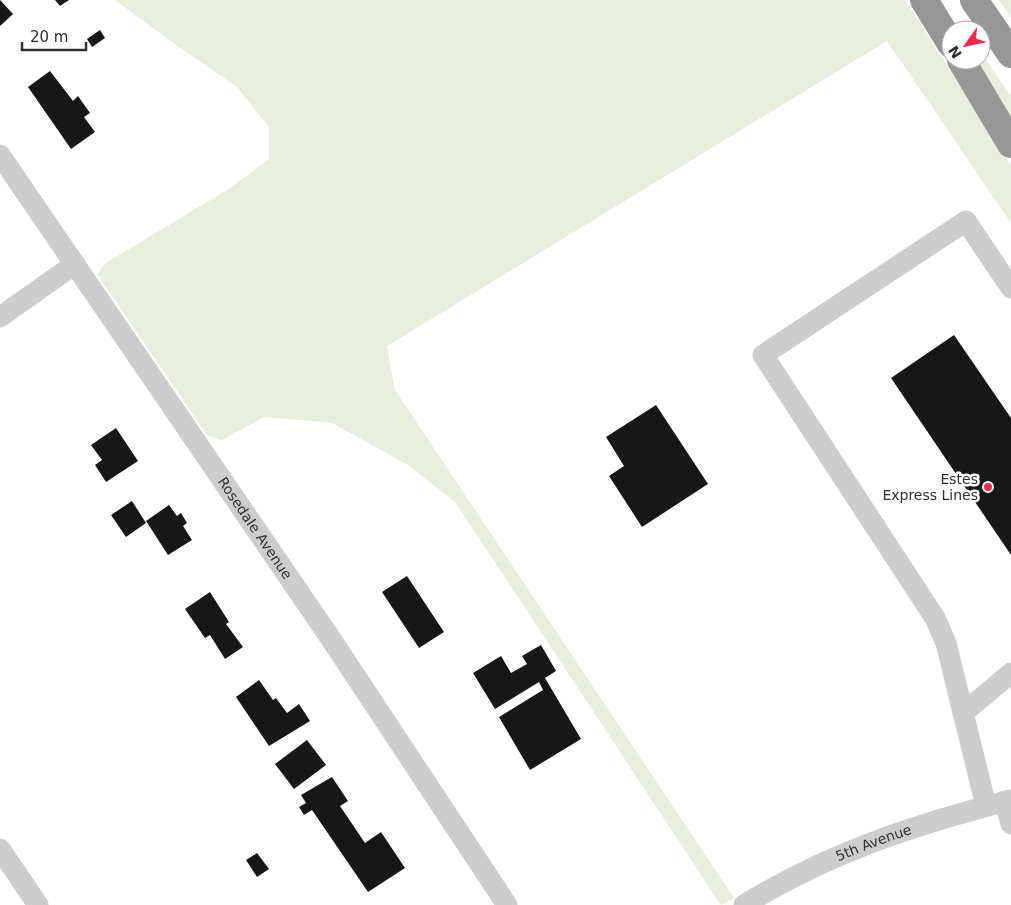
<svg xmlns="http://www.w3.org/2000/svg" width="1011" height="905" viewBox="0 0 1011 905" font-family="'DejaVu Sans',sans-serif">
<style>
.green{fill:#e8eedd}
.building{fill:#171717}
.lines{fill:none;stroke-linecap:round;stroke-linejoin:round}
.minor{stroke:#cdcdcd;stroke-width:21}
.highway{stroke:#979797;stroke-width:28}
.poi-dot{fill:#f22752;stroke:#fff;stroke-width:2}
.labels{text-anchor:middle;stroke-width:5;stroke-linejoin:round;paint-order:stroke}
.poi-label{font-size:14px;fill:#303030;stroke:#fff;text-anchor:end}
.street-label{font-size:14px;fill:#303030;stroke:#fff}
</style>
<rect width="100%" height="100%" fill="#fff"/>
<g class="green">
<path d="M115 0H905L1011 165V223L887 41 387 346 395 390 734 898 721 905 455 502 408 465 332 423 264 417 222 440 207 435 97 274 106 263 230 188 269 159V127L237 87 172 42Z"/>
<path d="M999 0H1011V18Z"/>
<path d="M981 53 1011 96V120L976 60H981Z"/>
</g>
<g class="building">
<path d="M0 0 13 14 0 26Z"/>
<path d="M55 0H69L60 6Z"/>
<path d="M100 30 105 38 92 47 87 39Z"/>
<path d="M50 71 73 101 78 96 90 113 84 117 95 132 71 149 28 87Z"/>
<path d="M954 335 1011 418V555L891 378Z"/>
<path d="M656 405 708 484 642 527 609 476 624 466 606 437Z"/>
<path d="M116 428 138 461 106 482 95 465 102 460 91 445Z"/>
<path d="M132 501 146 523 126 537 111 515Z"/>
<path d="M169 505 177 516 181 513 187 523 183 526 192 540 168 555 146 521Z"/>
<path d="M407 576 444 632 419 648 382 592Z"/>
<path d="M210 592 229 622 226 624 243 647 225 659 210 635 205 638 185 609Z"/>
<path d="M541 645 556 671 545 678 581 739 530 770 499 717 543 690 539 682 495 709 473 673 501 656 511 673 527 664 522 656Z"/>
<path d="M259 680 273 700 276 698 287 713 299 704 310 721 269 746 236 697Z"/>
<path d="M307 740 326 765 294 789 275 764Z"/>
<path d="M332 777 348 801 340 806 365 843 381 832 405 868 368 892 312 810 304 815 299 807 306 803 301 795Z"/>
<path d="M257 853 269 869 257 877 246 860Z"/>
</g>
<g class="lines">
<g class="minor">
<path id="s1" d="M0 155 331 639 507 905"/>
<path d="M0 317 75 264"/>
<path d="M963 713 1011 673"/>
<path d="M1005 801 1011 824"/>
<path d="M986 806 946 643 935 618 763 355 966 221 1011 288"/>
<path d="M0 849 38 905"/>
<path id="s2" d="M744 905C830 852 914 825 1011 800"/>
</g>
<g class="highway">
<path d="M924 0 951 44"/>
<path d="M974 0 1011 54"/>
<path d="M961 60 1011 144"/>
</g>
</g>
<circle class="poi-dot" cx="988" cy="487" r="5"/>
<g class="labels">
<g class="poi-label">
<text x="978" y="484">Estes<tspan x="978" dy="16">Express Lines</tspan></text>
</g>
<g class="street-label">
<text dy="5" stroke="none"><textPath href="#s1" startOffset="452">Rosedale Avenue</textPath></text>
<text dy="5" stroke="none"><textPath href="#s2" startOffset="144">5th Avenue</textPath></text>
</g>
</g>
<g transform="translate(966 45) rotate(237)"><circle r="24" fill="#ffffff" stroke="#acacac"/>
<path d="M0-4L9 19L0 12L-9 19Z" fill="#f22752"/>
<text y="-8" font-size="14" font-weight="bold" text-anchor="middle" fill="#303030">N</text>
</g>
<path d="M22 42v8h64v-8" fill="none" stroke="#303030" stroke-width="2.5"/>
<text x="30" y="42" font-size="15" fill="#303030" stroke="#ffffff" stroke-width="4" paint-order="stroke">20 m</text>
</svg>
